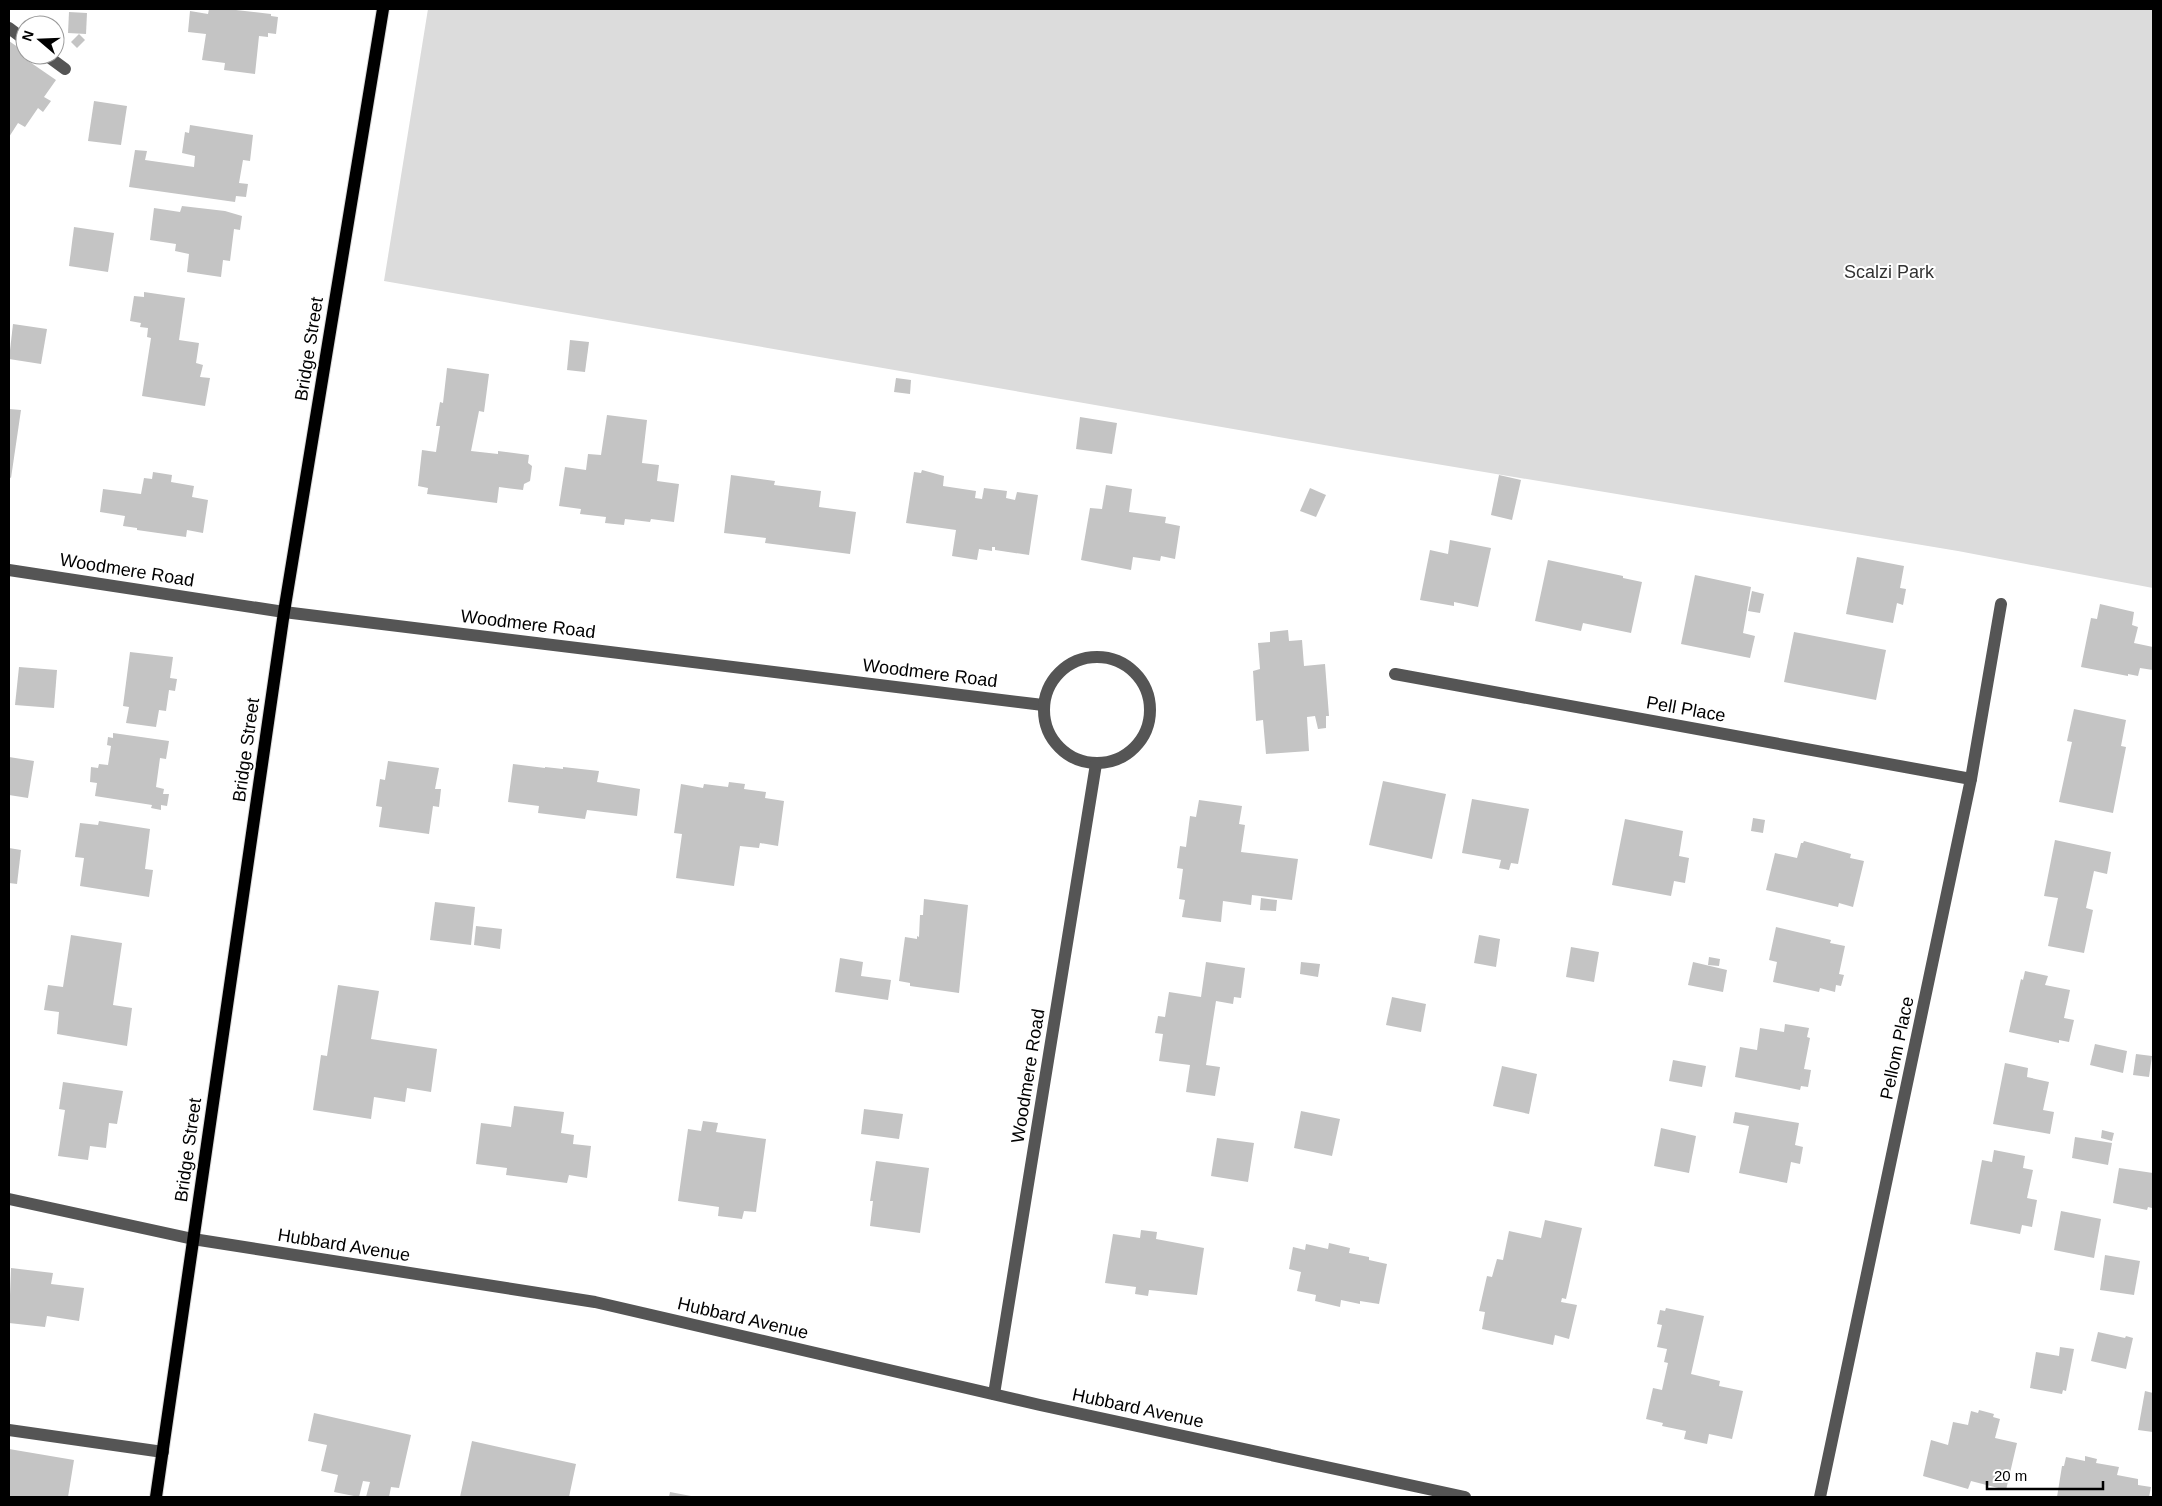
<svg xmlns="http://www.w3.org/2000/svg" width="2162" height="1506" viewBox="0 0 2162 1506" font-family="Helvetica,sans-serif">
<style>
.green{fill:#dcdcdc}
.building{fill:#c4c4c4}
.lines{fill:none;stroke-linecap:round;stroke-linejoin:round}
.major-casing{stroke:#dbdbdb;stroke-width:14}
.minor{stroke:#555;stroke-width:12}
.major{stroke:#000;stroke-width:12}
.labels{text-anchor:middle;stroke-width:4;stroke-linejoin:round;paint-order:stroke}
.park-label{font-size:18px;fill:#333;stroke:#fff}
.street-label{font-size:18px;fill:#000;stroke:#fff}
</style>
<rect width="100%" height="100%" fill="#fff"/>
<path class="green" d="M428 9H2153V588L1958 551 1353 450 384 281Z"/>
<g class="building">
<path d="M209 9H227L271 14V16L278 17 276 34 268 33V37L259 36 255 74 224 70 225 63 202 60 206 34 188 32 190 11 208 14Z"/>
<path d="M69 12 87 13 86 34 68 33Z"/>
<path d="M79 34 85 40 77 48 71 42Z"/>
<path d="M9 41 25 52 24 58 56 80 44 97 51 101 43 112 38 108 25 127 18 123 9 137Z"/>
<path d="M94 101 127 106 121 145 88 141Z"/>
<path d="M190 125 253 135 250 161 243 160 239 183 248 184 246 197 236 196 235 202 129 187 135 150 147 151 145 160 194 167 195 156 182 153 185 132 189 133Z"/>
<path d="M182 206 225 211 242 216 240 230 234 229 230 261 223 260 221 277 187 272 189 254 175 251 176 244 150 240 154 208 180 212Z"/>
<path d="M74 227 114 233 108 272 69 266Z"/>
<path d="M144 292 185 298 179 340 199 343 196 363 203 365 200 377 210 378 205 406 142 396 151 338 147 337 148 328 140 327 141 323 130 321 134 296 144 297Z"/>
<path d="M13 324 47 329 41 364 9 359Z"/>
<path d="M570 340 589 342 585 372 567 370Z"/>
<path d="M447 368 489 374 484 412 479 411 471 451 498 454V451L529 455 528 463 532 466 530 481 524 484 523 490 499 487 497 503 427 494 428 488 418 486 422 450 436 452 440 426H436L440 402 443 403Z"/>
<path d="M896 378 911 380 910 394 894 392Z"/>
<path d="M9 409 21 410 11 478 9 477Z"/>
<path d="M607 415 647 420 642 463 659 465 657 481 679 484 674 522 651 519 650 522 625 519 624 525 605 523 606 517 580 514 581 509 559 506 565 467 586 470 588 454 601 455Z"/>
<path d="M1080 417 1117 423 1112 454 1076 449Z"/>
<path d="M922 470 944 476 943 486 976 491 975 498 982 499 984 488 1007 491 1006 498 1015 500 1017 492 1038 495 1029 555 995 550V547H992V551L979 549 977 560 952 556 956 530 906 523 914 472 921 473Z"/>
<path d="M153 472 172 475 171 482 194 486 192 497 208 500 203 533 187 530 186 537 137 530V528L123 526 125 516 100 512 103 489 141 494 144 478 152 479Z"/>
<path d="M731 475 775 481 774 485 821 491 819 507 856 512 850 554 765 543 766 538 724 533Z"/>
<path d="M1499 475 1521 480 1512 520 1491 515Z"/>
<path d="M1106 485 1132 489 1129 512 1166 517 1165 523 1180 526 1175 559 1161 556 1160 561 1133 557 1131 570 1081 560 1090 508 1102 509Z"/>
<path d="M1310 488 1326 495 1316 517 1300 511Z"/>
<path d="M1450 540 1491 548 1478 607 1454 602V606L1420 600 1430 550 1448 554Z"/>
<path d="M1857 557 1904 566 1900 588 1906 589 1903 605 1897 603 1893 623 1846 614Z"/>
<path d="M1548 560 1623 576V578L1642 582 1631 633 1583 623 1581 631 1535 621Z"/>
<path d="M1695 575 1751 587 1743 633 1755 636 1750 658 1681 644Z"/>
<path d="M1752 591 1764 594 1760 613 1748 611Z"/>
<path d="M2100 604 2134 612 2132 625 2138 627 2134 643 2153 647V670L2140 668 2138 676 2128 674V676L2081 667 2091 618 2097 619Z"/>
<path d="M1288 630 1289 641 1302 640 1304 666 1325 664 1329 716H1326V728L1318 729 1315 716 1307 717 1309 751 1266 754 1263 720 1256 721 1253 671 1260 669 1258 643 1270 642V632Z"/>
<path d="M1794 632 1886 650 1876 700 1784 682Z"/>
<path d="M130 652 173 657 170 678 177 679 175 691 169 690 166 711 159 710 156 727 126 723 129 707 123 706Z"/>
<path d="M19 667 57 670 54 708 15 705Z"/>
<path d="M2074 709 2126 720 2121 746 2126 747 2113 813 2059 802 2072 742 2067 741Z"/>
<path d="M113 733 169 741 166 759 160 758 156 787 164 789 163 794H169L167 806 161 805V810L151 808 152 805 95 796 97 783 90 782 91 767 98 768 99 764 108 765 111 746 107 745 108 737 113 738Z"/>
<path d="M9 757 34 761 28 798 9 795Z"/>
<path d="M388 761 439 768 435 789H441L439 807 433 806 429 834 379 827 382 807 376 806 380 779 385 780Z"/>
<path d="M513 764 545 768V767L563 769V767L599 771 597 782 640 789 637 816 587 810 585 819 538 813 539 806 508 802Z"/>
<path d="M1383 781 1446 794 1432 859 1369 845Z"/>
<path d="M729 782 745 784 744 789 766 792 765 798 784 801 778 846 760 843 759 848 740 846 734 886 676 878 682 834 674 833 681 784 703 788 704 784 728 787Z"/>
<path d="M1472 799 1529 809 1518 864 1511 863 1509 870 1499 868 1501 860 1462 853Z"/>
<path d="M1199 800 1242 806 1239 824 1245 825 1241 852 1298 859 1292 900 1252 895 1251 905 1223 901 1221 922 1182 917 1185 900 1179 899 1183 869 1177 868 1180 846 1186 847 1190 816 1196 817Z"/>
<path d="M1753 818 1765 820 1763 833 1751 831Z"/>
<path d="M1625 819 1683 831 1679 856 1689 858 1685 883 1674 881 1671 896 1612 885Z"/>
<path d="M99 821 150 829 145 869 153 870 149 897 80 886 84 858 75 857 80 823 98 825Z"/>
<path d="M2055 840 2111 852 2107 874 2094 871 2086 908 2093 910 2084 953 2048 946 2058 898 2044 896Z"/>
<path d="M1804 841 1851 854 1850 858 1864 861 1853 907 1839 903 1838 907 1766 890 1775 853 1797 858 1801 843H1803Z"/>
<path d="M9 848 21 850 17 884 9 883Z"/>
<path d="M1261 898 1277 900 1276 911 1260 910Z"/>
<path d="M924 899 968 905 959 993 910 986V983L899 981 905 937 917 939V936L919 937 920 915H923Z"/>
<path d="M435 902 475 907 471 945 430 940Z"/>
<path d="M476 926 502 929 500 949 474 945Z"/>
<path d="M1776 927 1831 940 1830 943 1845 946 1839 974 1844 975 1841 986 1836 985 1835 992 1820 988 1819 992 1773 982 1777 962 1769 960Z"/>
<path d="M71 935 122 943 113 1005 132 1008 127 1046 57 1034 59 1012 44 1010 48 985 63 987Z"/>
<path d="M1479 935 1500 939 1496 967 1474 963Z"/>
<path d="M1571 947 1599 952 1594 982 1566 977Z"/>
<path d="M1709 957 1720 959 1719 966 1708 965Z"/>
<path d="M840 958 863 962 861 976 891 980 888 1000 835 992Z"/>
<path d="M1206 962 1245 968 1241 998 1234 997 1233 1004 1216 1001 1206 1065 1220 1067 1215 1096 1186 1092 1190 1065 1159 1061 1163 1034 1155 1033 1158 1016 1165 1017 1169 992 1201 997Z"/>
<path d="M1301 962 1320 964 1318 977 1300 974Z"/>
<path d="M1693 962 1727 970 1723 992 1688 985Z"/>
<path d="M2025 971 2048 976 2045 985 2070 990 2064 1018 2074 1020 2069 1042 2059 1040V1043L2009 1032 2021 979 2023 980Z"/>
<path d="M338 985 379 991 371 1039 437 1049 431 1092 407 1088 405 1102 374 1097 371 1119 313 1110 321 1055 327 1056Z"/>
<path d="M1392 997 1426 1004 1421 1032 1386 1025Z"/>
<path d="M1785 1024 1809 1028 1807 1037 1810 1038 1804 1069 1811 1070 1808 1087 1801 1086 1800 1090 1735 1077 1740 1047 1757 1050 1760 1028 1784 1032Z"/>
<path d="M2095 1044 2127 1051 2123 1073 2090 1065Z"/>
<path d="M2136 1054 2152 1056 2149 1077 2133 1075Z"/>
<path d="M1673 1060 1706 1066 1702 1087 1669 1081Z"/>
<path d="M2005 1063 2028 1068 2027 1077 2049 1082 2043 1110 2054 1112 2050 1134 1993 1124Z"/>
<path d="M1502 1066 1537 1074 1529 1114 1493 1106Z"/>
<path d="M63 1082 123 1091 117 1124 109 1123 106 1148 90 1146 88 1160 58 1156 65 1110 59 1109Z"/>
<path d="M514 1106 564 1112 561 1133 574 1135 573 1144 591 1146 587 1178 569 1175 567 1183 506 1175 507 1168 476 1164 481 1123 511 1127Z"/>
<path d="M864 1109 903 1114 899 1139 861 1134Z"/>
<path d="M1301 1111 1340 1119 1332 1156 1294 1148Z"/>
<path d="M1735 1112 1799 1123 1795 1145 1803 1147 1800 1164 1791 1162 1787 1183 1739 1173 1749 1126 1733 1123Z"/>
<path d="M703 1121 718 1123 716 1132 766 1139 756 1212 744 1211 742 1219 718 1216 719 1207 678 1201 688 1129 701 1131Z"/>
<path d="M1661 1128 1696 1136 1689 1173 1654 1166Z"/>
<path d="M2102 1130 2114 1133 2112 1141 2101 1138Z"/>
<path d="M2075 1137 2112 1143 2108 1165 2072 1158Z"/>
<path d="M1217 1138 1254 1143 1248 1182 1211 1176Z"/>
<path d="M1994 1150 2025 1156 2023 1168 2033 1170 2027 1198 2037 1200 2032 1227 2022 1225 2020 1234 1970 1224 1982 1160 1992 1162Z"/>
<path d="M876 1161 929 1168 920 1233 870 1226 873 1201H870Z"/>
<path d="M2119 1168 2153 1173 2152 1208 2148 1207 2147 1210 2113 1203Z"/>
<path d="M2061 1211 2101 1219 2094 1258 2054 1250Z"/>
<path d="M1545 1220 1582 1228 1566 1299 1562 1298 1561 1302 1577 1305 1569 1339 1555 1335 1553 1345 1482 1329 1485 1312 1479 1311 1487 1276 1492 1277 1497 1259 1503 1260 1509 1231 1541 1238Z"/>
<path d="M1141 1230 1157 1232 1156 1239 1204 1248 1197 1295 1149 1290 1148 1296 1135 1294 1136 1287 1105 1283 1113 1234 1140 1238Z"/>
<path d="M1329 1243 1350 1248 1349 1253 1369 1257V1260L1387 1264 1379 1304 1360 1301V1304L1341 1300 1340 1307 1315 1301 1316 1295 1297 1291 1301 1272 1289 1269 1293 1247 1305 1250 1306 1244 1328 1249Z"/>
<path d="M2105 1255 2140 1261 2134 1295 2100 1290Z"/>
<path d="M11 1268 53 1273 51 1284 84 1288 79 1321 47 1316 45 1327 9 1323Z"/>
<path d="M1666 1308 1704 1316 1691 1374 1720 1381 1719 1386 1743 1391 1732 1439 1709 1434 1707 1444 1684 1439 1686 1431 1662 1426 1663 1423 1646 1419 1653 1388 1662 1390 1668 1363 1664 1362 1667 1349 1657 1347 1662 1325 1657 1324 1660 1310 1665 1311Z"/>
<path d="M2098 1332 2125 1338 2126 1336 2133 1338 2126 1369 2091 1361Z"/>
<path d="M2060 1347 2074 1349 2066 1391 2063 1390 2062 1394 2030 1388 2036 1352 2059 1356Z"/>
<path d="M2145 1391 2153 1393V1432L2138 1430Z"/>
<path d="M1979 1410 1994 1414 1993 1417 2000 1419 1995 1438 2017 1443 2006 1490 1971 1481 1968 1489 1923 1476 1931 1440 1948 1445 1953 1422 1968 1425 1971 1411 1978 1413Z"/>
<path d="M314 1413 411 1435 399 1488 391 1487 389 1497H366L370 1482 363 1481 359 1497 334 1492 338 1475 321 1471 327 1445 308 1441Z"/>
<path d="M472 1441 576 1464 569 1497H460Z"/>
<path d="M9 1449 74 1460 68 1497H9Z"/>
<path d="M2085 1456 2097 1459 2096 1463 2119 1467 2117 1475 2138 1479V1485L2151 1487 2149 1497H2057L2062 1466H2064L2066 1457 2085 1461Z"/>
<path d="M670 1492 691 1496V1497H669Z"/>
</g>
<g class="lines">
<defs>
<path id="major" d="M156 1497 284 612 383 9"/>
</defs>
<use href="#major" class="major-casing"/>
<g class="minor">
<path d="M9 28 25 40"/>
<path d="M46 55 65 69"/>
<path d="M9 570 284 612 1043 705"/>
<circle cx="1097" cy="710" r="53"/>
<path d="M1395 674 1971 779"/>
<path d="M9 1199 193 1239 595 1302 1040 1405 1465 1497"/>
<path d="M994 1394 1096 764"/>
<path d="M9 1430 163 1452"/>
<path d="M1820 1497 1971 779 2001 604"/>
</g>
<use href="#major" class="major"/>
</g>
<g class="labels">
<g class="park-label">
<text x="1889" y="278">Scalzi Park</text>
</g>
<g class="street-label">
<text transform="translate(309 349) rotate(-81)" y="6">Bridge Street</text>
<text transform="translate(127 570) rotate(9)" y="6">Woodmere Road</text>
<text transform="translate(528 624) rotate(7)" y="6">Woodmere Road</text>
<text transform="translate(930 673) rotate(7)" y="6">Woodmere Road</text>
<text transform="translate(1686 709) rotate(10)" y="6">Pell Place</text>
<text transform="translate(246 750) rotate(-82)" y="6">Bridge Street</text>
<text transform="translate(1897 1048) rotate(-78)" y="6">Pellom Place</text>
<text transform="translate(1028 1076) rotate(-81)" y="6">Woodmere Road</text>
<text transform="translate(188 1150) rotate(-82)" y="6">Bridge Street</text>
<text transform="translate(344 1245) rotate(9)" y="6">Hubbard Avenue</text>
<text transform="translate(743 1318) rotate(13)" y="6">Hubbard Avenue</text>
<text transform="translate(1138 1408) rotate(12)" y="6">Hubbard Avenue</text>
</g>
</g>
<rect width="2162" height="1506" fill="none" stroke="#000000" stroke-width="20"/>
<g transform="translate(40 40) rotate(289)"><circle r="24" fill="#ffffff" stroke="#999999"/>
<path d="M0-4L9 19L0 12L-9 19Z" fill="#000000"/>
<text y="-8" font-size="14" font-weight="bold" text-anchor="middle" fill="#000000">N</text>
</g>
<path d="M1987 1481v8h116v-8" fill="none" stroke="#000000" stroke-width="2.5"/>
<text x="1994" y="1481" font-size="15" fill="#000000" stroke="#ffffff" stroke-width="4" paint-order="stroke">20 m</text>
</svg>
